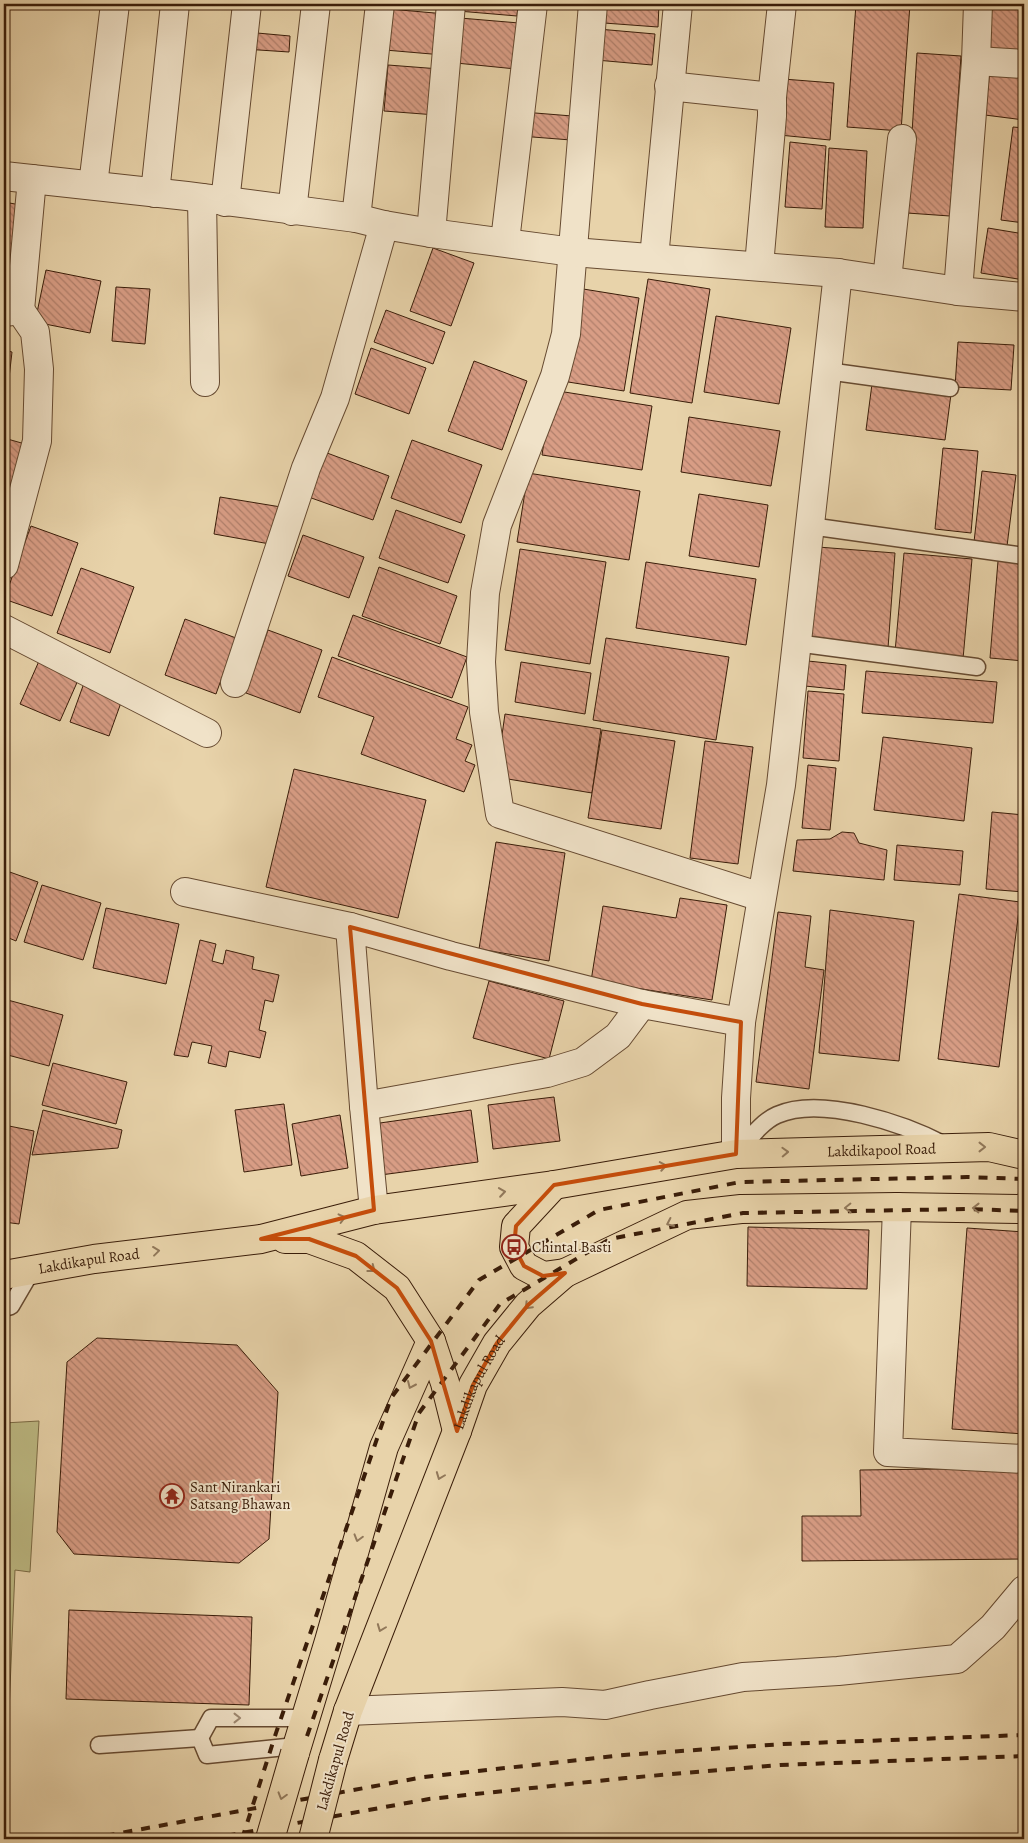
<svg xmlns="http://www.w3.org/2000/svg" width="1028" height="1843" viewBox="0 0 1028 1843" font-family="Alegreya,serif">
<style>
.green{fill:#bdba84;stroke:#7c6c46}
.building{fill:url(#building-back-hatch);stroke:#3a1d09}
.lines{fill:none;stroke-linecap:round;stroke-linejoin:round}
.service-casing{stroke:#664a31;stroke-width:19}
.minor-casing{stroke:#664a31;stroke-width:30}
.trunk-casing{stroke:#3a1d09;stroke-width:30}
.service{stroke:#f0e2c8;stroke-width:16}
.minor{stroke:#f0e2c8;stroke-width:28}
.trunk{stroke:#e8d3aa;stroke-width:28}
.rail{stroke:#3a1d09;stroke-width:4;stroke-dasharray:9 9;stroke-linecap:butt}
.trunk-bridge-casing{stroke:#3a1d09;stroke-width:30;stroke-linecap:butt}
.trunk-bridge{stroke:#e8d3aa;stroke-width:28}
.oneway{stroke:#91785a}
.oneway2{stroke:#9e8972}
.marked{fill:none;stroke:#c54d0b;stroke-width:4;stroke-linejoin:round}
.labels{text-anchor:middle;stroke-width:4;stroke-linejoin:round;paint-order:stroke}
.street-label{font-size:15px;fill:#3a1d09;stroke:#f0e2c8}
.poi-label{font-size:15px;fill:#3a1d09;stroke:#f0e2c8;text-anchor:start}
</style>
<defs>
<pattern id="building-back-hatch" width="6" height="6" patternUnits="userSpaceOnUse" patternTransform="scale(1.25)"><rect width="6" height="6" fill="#d89d85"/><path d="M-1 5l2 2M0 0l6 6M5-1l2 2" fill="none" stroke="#b07f6b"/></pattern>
</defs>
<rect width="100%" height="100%" fill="#e8d3aa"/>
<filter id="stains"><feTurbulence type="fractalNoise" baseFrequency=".004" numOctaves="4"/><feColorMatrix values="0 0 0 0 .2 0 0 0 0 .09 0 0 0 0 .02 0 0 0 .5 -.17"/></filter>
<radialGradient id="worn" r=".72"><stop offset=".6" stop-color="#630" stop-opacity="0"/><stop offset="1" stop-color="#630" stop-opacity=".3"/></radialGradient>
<path class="green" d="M39 1421 30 1572 15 1570 8 1735 4 1755V1423Z"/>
<g class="building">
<path d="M458 4H518L517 16 458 11Z"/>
<path d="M606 4H659L658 27 604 23Z"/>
<path d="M798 4H850V9Z"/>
<path d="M856 4H910L901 131 847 127Z"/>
<path d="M991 4H1024V53L986 49Z"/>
<path d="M389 9 446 14 443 55 385 50Z"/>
<path d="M460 18 519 23 516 69 456 63Z"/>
<path d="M598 29 655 34 652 65 596 60Z"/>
<path d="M246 32 290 36 289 52 244 49Z"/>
<path d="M917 53 961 56 950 216 907 213Z"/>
<path d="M388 65 440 69 436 115 384 111Z"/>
<path d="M990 69 1024 73V120L985 115Z"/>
<path d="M783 79 834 83 830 140 779 135Z"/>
<path d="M523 112 572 116 571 140 520 136Z"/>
<path d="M1013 127 1024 128V223L1001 220Z"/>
<path d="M790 142 826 146 822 209 785 207Z"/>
<path d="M829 148 867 151 863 228 825 227Z"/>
<path d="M4 202 26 206 14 285 4 283Z"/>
<path d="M988 228 1024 234V280L981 273Z"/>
<path d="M433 248 474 263 451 326 410 311Z"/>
<path d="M46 270 101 281 90 333 35 322Z"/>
<path d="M648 279 710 289 692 403 630 393Z"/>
<path d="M116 287 150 289 145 344 112 341Z"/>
<path d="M577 288 639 298 624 391 562 381Z"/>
<path d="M386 310 445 332 433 364 374 342Z"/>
<path d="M716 316 791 328 779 404 704 392Z"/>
<path d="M958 342 1014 345 1011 390 955 387Z"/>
<path d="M4 347 8 348V351L12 352 5 413Z"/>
<path d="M371 348 426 368 409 414 355 394Z"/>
<path d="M474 361 527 381 502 450 448 431Z"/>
<path d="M872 384 951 394 945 440 866 430Z"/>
<path d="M552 390 652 406 642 470 542 455Z"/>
<path d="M689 417 780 431 771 486 681 472Z"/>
<path d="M4 438 25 444 9 510 4 508Z"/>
<path d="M412 440 482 465 461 523 391 498Z"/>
<path d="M943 448 978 451 971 533 935 529Z"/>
<path d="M319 450 389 476 373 520 303 495Z"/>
<path d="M982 471 1016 475 1007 546 974 542Z"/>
<path d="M528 473 640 491 629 560 517 542Z"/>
<path d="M699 494 768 505 759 567 689 556Z"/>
<path d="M220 497 287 508 281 546 214 534Z"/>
<path d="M396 510 465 535 448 583 379 558Z"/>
<path d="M31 526 78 543 52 616 4 599Z"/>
<path d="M303 535 364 557 349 598 288 576Z"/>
<path d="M818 547 895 553 888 648 810 642Z"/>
<path d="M520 549 606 562 590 664 505 650Z"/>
<path d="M904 553 972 559 963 659 895 652Z"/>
<path d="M998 561 1024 563V661L990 658Z"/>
<path d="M646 562 756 579 746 645 636 628Z"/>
<path d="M379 567 457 596 440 644 362 616Z"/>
<path d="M81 568 134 587 110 653 57 633Z"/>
<path d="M353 615 467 657 452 698 338 656Z"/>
<path d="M185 619 236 638 216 694 165 675Z"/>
<path d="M268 630 322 650 300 713 246 693Z"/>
<path d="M606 638 729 657 716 740 593 720Z"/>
<path d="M43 652 83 669 60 721 20 704Z"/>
<path d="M332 657 468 707 456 739 472 745 465 761 475 765 464 792 361 754 374 717 318 697Z"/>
<path d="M808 661 846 665 844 690 805 686Z"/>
<path d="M521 662 591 673 585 714 515 702Z"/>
<path d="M866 671 997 682 993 723 862 713Z"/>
<path d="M88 672 127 686 109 736 70 722Z"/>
<path d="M808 691 844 694 839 761 803 758Z"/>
<path d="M505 714 601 729 592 793 496 777Z"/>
<path d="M602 730 675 741 661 829 588 818Z"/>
<path d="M883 737 972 748 964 821 874 810Z"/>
<path d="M705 741 753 747 738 864 690 858Z"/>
<path d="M808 765 836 768 830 830 802 828Z"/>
<path d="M294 769 426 800 398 918 266 887Z"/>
<path d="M992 812 1024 815V892L986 889Z"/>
<path d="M842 832 854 833 859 843 887 850 884 880 793 871 797 840 830 839Z"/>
<path d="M496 842 565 853 549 961 479 949Z"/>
<path d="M897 845 963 851 960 885 894 880Z"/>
<path d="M4 870 38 882 16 941 4 936Z"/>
<path d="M42 885 101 903 83 960 24 942Z"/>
<path d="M959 894 1020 902 999 1067 938 1059Z"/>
<path d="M680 898 727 905 712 1000 591 981 603 906 676 918Z"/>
<path d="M106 908 179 924 166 984 93 968Z"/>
<path d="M830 910 914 921 899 1061 819 1053Z"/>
<path d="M778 912 811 916 805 967 824 970 809 1089 756 1082Z"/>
<path d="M200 940 216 944 212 961 223 964 226 950 254 957 252 969 279 975 273 1002 265 1000 259 1030 266 1032 260 1058 229 1051 226 1067 208 1063 212 1046 192 1042 188 1057 174 1055Z"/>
<path d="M489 981 564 1001 549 1059 473 1038Z"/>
<path d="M4 999 63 1015 49 1066 4 1054Z"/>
<path d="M53 1063 127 1082 116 1124 42 1105Z"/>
<path d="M554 1097 560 1141 493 1149 488 1105Z"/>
<path d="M284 1104 292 1165 244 1172 235 1110Z"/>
<path d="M43 1110 122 1130 118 1148 32 1155Z"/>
<path d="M471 1110 478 1162 373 1176 366 1125Z"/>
<path d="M340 1115 348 1168 301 1176 292 1124Z"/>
<path d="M4 1125 34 1131 19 1224 4 1222Z"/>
<path d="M748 1227 869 1230 867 1289 747 1286Z"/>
<path d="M967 1228 1024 1232V1434L952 1429Z"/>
<path d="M97 1338 237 1345 278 1392 269 1539 239 1563 74 1554 57 1532 67 1362Z"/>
<path d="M1024 1468V1559L802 1561V1516H861L860 1470Z"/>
<path d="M69 1610 252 1617 249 1705 66 1699Z"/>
</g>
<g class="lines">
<defs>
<g id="service">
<path d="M827 371 950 388"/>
<path d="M810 526 1024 556"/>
<path d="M796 643 977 667"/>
<path d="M736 1154C748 1141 761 1122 777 1115 821 1095 905 1124 945 1145"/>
<path d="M4 1308 11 1306 32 1270"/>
<path d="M200 1738 211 1718H306"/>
<path d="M200 1738 207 1755 296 1746"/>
<path d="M99 1745 200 1738"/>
</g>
<g id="minor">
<path d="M593 4 566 334 555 376 497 525 485 593 481 662 484 712 500 814 761 897"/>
<path d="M976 61 1024 64"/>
<path d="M669 86 772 97V116L759 266"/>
<path d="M772 97 782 4"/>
<path d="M4 176 187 196 356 218 384 225 431 233 573 252 838 273 958 291 1024 297"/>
<path d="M93 185 115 4"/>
<path d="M155 193 175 4"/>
<path d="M202 198 205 382"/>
<path d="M225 202 247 4"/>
<path d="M292 211 316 4"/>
<path d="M356 218 380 4"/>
<path d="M431 233 451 4"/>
<path d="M505 241 533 4"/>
<path d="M654 258 678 4"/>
<path d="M887 280 902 139"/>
<path d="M958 291 976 61 978 4"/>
<path d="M4 312 20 310 32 179"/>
<path d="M4 565 37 441 39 369 35 332 20 310"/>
<path d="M4 629 207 733"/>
<path d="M235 683 306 468 335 398 384 225"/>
<path d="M185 892 350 927"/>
<path d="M364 1106 547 1073 583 1062 618 1036 642 1004"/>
<path d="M736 1154V1098L741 1022 781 785 838 273"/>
<path d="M897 1207 888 1452 1024 1459"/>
<path d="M374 1210 364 1106 350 927 451 956 642 1004 741 1022"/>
<path d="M348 1711 562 1702 605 1705 650 1695 743 1677 838 1671 957 1659 993 1627 1024 1590"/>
</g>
<g id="trunk">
<path d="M554 1185 516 1226 514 1247 524 1266 543 1276 565 1273"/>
<path d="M285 1239H309L356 1256 397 1288 431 1341 445 1383 457 1431"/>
<path id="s1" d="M4 1275 94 1259 261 1239 374 1210 554 1185 736 1154 989 1147 1024 1155"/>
<path d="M295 1753 329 1641 384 1447 431 1341"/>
<path id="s2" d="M333 1760 348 1711 457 1431 473 1385 497 1343 528 1305 565 1273 687 1215 741 1209 897 1207 1024 1209"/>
</g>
</defs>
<use href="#service" class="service-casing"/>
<use href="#minor" class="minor-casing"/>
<use href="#trunk" class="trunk-casing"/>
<use href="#service" class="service"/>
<use href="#minor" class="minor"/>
<use href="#trunk" class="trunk"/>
<g class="rail">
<path d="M88 1839 424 1777 624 1755 783 1744 1024 1735"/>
<path d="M209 1839 429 1799 626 1778 780 1765 1024 1756"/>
<path d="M242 1839 276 1733 391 1398 479 1280 599 1210 740 1182 967 1177 1024 1179"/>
<path d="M274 1839 305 1742 419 1413 500 1304 610 1239 743 1213 967 1209 1024 1211"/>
</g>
<defs>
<g id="trunk-bridge">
<path d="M270 1839 295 1753"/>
<path d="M313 1839 333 1760"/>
</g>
</defs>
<use href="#trunk-bridge" class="trunk-bridge-casing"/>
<use href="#trunk-bridge" class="trunk-bridge"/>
</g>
<defs><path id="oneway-chevron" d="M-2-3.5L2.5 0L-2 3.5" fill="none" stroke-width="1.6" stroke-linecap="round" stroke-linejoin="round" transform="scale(1.25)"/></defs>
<g class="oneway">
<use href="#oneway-chevron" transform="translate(982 1147)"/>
<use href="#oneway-chevron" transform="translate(785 1152) rotate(-2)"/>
<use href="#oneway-chevron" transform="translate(663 1166) rotate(-10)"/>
<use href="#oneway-chevron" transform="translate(502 1192) rotate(-8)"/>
<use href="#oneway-chevron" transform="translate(848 1208) rotate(179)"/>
<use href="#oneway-chevron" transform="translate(976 1208) rotate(-179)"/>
<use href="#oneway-chevron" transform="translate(342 1218) rotate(-14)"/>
<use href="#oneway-chevron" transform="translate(670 1223) rotate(155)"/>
<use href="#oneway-chevron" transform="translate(156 1251) rotate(-7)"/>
<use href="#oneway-chevron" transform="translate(372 1269) rotate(38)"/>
<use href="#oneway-chevron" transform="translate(528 1306) rotate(134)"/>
<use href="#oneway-chevron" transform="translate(411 1385) rotate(114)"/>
<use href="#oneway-chevron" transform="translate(440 1476) rotate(111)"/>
<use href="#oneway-chevron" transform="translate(358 1538) rotate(106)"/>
<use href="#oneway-chevron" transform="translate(381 1628) rotate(111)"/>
<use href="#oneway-chevron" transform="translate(282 1796) rotate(106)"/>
</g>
<use class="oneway2" href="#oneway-chevron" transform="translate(237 1718)"/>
<path class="marked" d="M350 927 642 1004 741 1022 736 1154 554 1185 516 1226 514 1247 524 1266 543 1276 565 1273 528 1305 497 1343 473 1385 457 1431 431 1341 397 1288 356 1256 309 1239H261L374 1210Z"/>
<defs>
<symbol id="bus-ring" viewBox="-11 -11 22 22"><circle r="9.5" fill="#f0e2c8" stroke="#8f2418" stroke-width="1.5"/><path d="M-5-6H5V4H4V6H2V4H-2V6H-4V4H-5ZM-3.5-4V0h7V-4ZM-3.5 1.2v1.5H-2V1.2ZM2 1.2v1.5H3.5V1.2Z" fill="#8f2418"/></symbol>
<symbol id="temple-ring" viewBox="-11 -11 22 22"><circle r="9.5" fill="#f0e2c8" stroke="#8f2418" stroke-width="1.5"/><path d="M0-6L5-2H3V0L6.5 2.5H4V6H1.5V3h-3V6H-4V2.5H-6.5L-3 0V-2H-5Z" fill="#8f2418"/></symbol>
</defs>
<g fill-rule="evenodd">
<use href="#bus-ring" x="500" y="1233" width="28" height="28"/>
<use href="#temple-ring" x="158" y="1482" width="28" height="28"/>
</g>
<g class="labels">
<g class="street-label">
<text dy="5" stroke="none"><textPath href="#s1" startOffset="888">Lakdikapool Road</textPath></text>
<text dy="5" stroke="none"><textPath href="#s1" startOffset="86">Lakdikapul Road</textPath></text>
<text dy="5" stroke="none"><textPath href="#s2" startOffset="405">Lakdikapul Road</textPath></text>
<text transform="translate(335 1761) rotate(-74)" y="5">Lakdikapul Road</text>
</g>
<g class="poi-label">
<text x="532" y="1252">Chintal Basti</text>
<text x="190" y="1492">Sant Nirankari<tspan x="190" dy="17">Satsang Bhawan</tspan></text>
</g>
</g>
<rect width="1028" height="1843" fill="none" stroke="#e8d3aa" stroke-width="20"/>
<rect x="5" y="5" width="1018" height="1833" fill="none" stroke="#3a1d09" stroke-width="2.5"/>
<rect x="10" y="10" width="1008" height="1823" fill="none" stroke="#3a1d09"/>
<rect width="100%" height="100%" filter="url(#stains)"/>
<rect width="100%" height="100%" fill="url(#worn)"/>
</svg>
